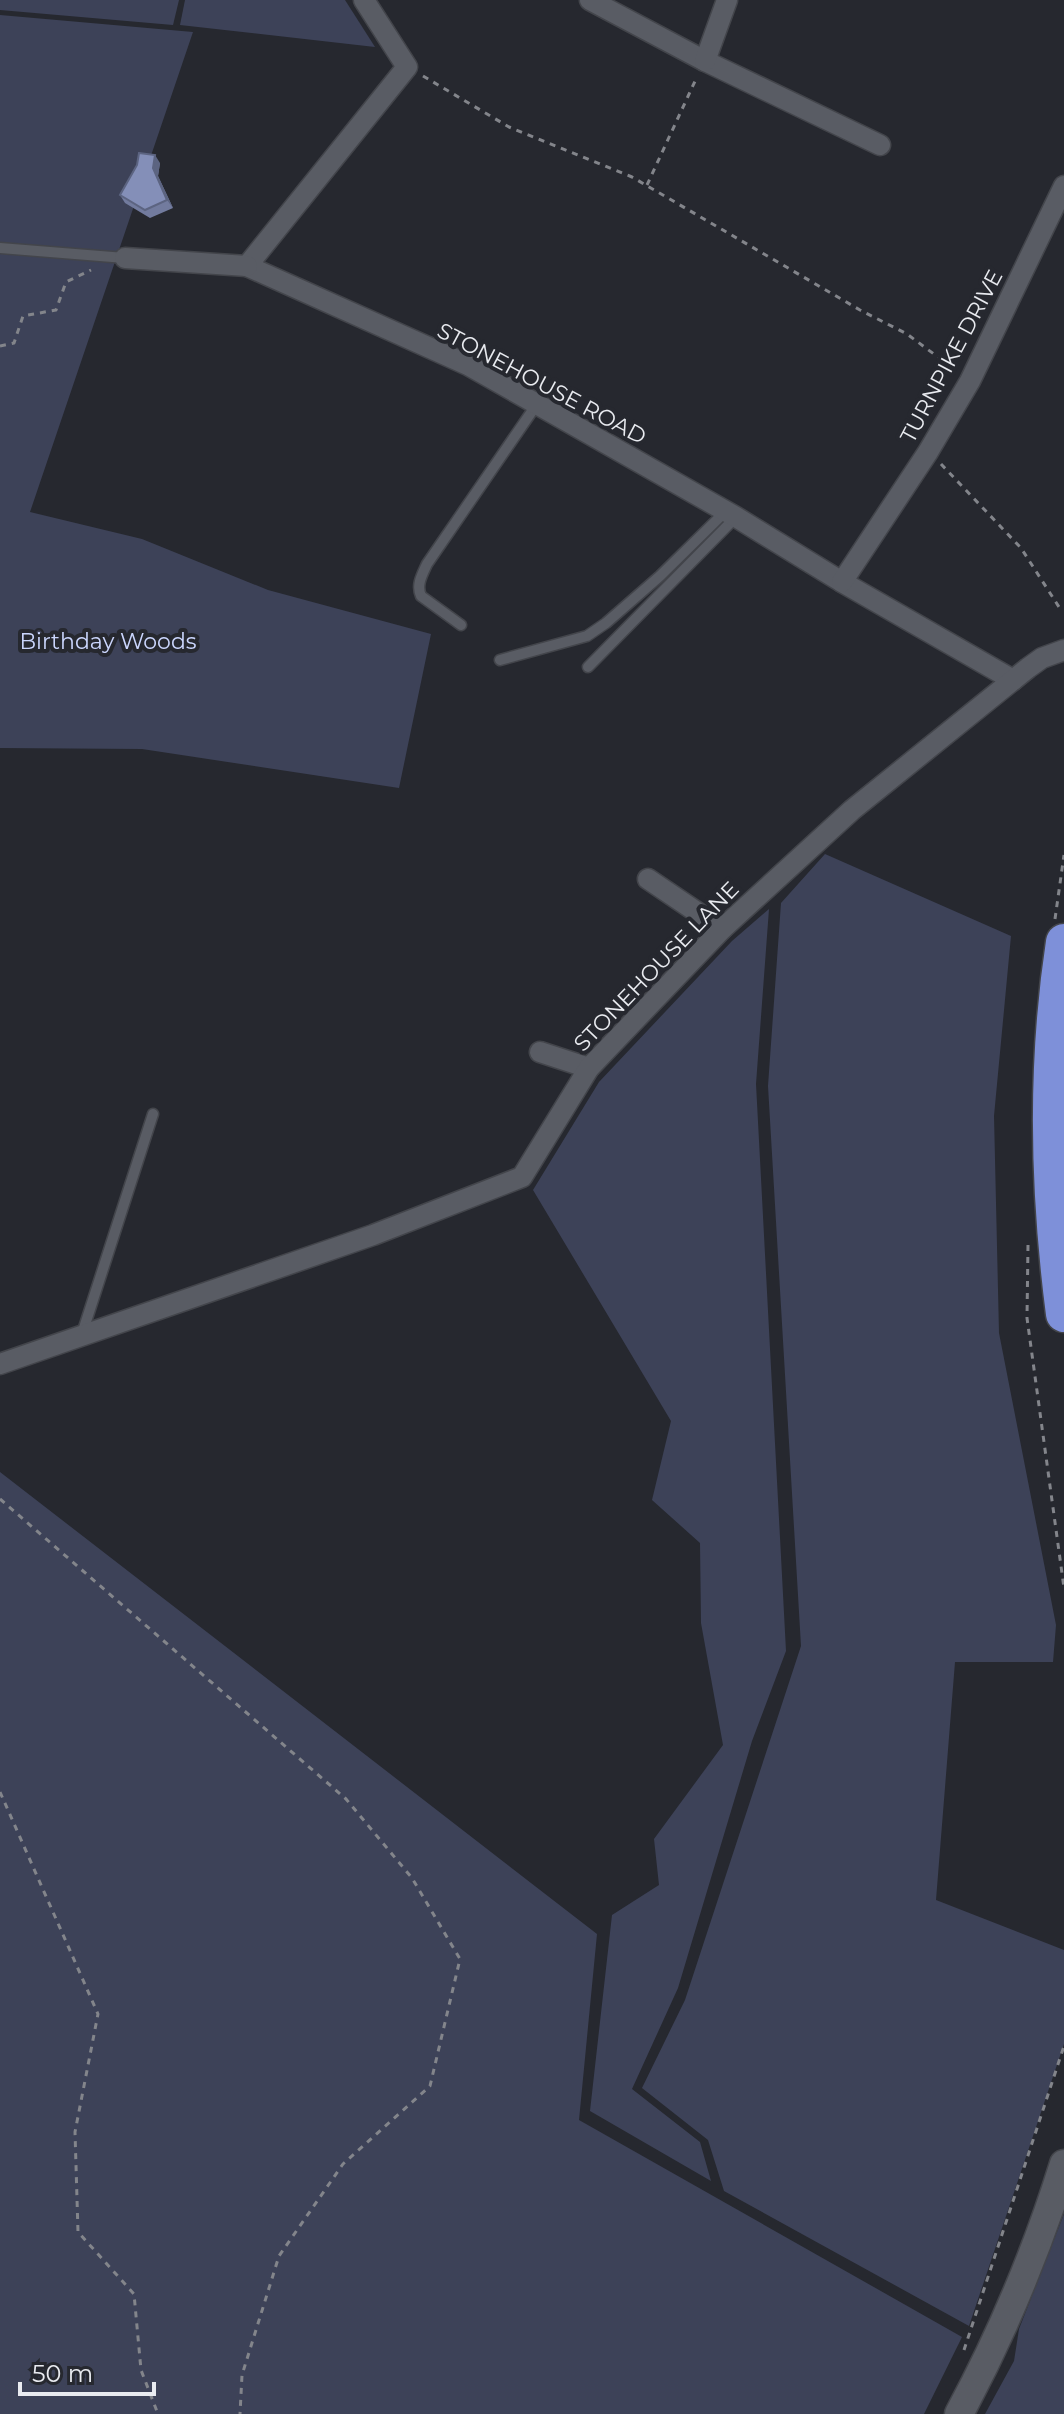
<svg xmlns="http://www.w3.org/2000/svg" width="1064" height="2414" viewBox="0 0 1064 2414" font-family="Montserrat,sans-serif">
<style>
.green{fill:#3d4258}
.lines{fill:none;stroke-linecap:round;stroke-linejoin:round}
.lane-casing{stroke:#43454b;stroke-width:13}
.street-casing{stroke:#43454b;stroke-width:23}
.secondary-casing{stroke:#43454b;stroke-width:31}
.highway-casing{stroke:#43454b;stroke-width:39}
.path{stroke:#83858b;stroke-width:3;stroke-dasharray:6 6;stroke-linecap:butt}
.lane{stroke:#595c64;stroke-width:10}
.street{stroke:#595c64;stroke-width:20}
.secondary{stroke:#595c64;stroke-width:28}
.highway{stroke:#7e90d9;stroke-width:36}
.wall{fill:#727b9e}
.shaded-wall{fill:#5c6481}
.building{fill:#848fb8;stroke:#5c6481;stroke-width:2}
.labels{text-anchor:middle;stroke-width:8;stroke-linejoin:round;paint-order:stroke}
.street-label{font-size:22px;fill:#e9ebf0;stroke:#26282f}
.park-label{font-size:22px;fill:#cbd6fd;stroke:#26282f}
</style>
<rect width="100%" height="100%" fill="#26282f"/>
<g class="green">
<path d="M0 0H179L173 25 0 10Z"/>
<path d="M185 0H345L375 47 180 25Z"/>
<path d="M0 15 193 32 30 512 142 539 268 590 431 634 399 788 142 749 0 748Z"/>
<path d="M825 854 1011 936 994 1116 999 1333 1056 1625 1053 1662H955L936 1900 1064 1950V2044L969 2326 724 2191 708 2140 642 2088 685 2000 801 1646 768 1086 781 903Z"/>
<path d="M769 909 756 1084 786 1651 752 1741 678 1988 632 2089 700 2142 711 2181 590 2111 612 1915 659 1885 654 1839 723 1745 701 1623 700 1543 652 1500 671 1421 533 1190 599 1082 732 941Z"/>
<path d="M0 1472 597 1934 579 2120 962 2337 924 2414H0Z"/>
<path d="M1064 2214V2414H985L1014 2361 1019 2329Z"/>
</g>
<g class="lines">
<defs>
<g id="lane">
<path d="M0 248 125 258"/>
<path d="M461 625 421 596C416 585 422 575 427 564L537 404"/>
<path d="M500 660 587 636 606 623 660 576 726 511"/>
<path d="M588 667 736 517"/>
<path d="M81 1337 153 1114"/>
</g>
<g id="street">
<path d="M364 0 407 67 247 266 468 365 736 517 842 582 1013 680"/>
<path d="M590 0 705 61 880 145"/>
<path d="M705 61 727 0"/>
<path d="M125 258 247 266"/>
<path d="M842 582 928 452 970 381 1064 186"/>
<path d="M648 879 722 929"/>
<path d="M540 1052 589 1068"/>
<path d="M0 1364 373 1235 522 1177 589 1068 722 929 852 810 1028 668 1042 658 1064 650"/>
</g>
<path id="secondary" d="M959 2414C1002 2334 1037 2251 1064 2164"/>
<path id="highway" d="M1064 942C1045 1066 1048 1191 1064 1314"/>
</defs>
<use href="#lane" class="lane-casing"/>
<use href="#street" class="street-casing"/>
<use href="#secondary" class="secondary-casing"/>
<use href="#highway" class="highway-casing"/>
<g class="path">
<path d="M423 76 509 127 632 177 860 310 907 334 954 369"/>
<path d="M647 185 696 79"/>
<path d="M0 346 14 343 23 316 56 310 66 282 91 270"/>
<path d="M941 464 1021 548 1059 607 1064 610"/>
<path d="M1055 919 1064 855"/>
<path d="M1028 1245 1027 1318 1064 1588"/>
<path d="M0 1499 346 1799 412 1878 460 1959 430 2086 343 2164 279 2256 242 2375 240 2414"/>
<path d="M0 1792 98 2014 75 2132 78 2232 134 2294 141 2370 158 2414"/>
<path d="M964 2350 1064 2046"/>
</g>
<use href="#lane" class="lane"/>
<use href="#street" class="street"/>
<use href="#secondary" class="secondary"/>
<use href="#highway" class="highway"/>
</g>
<path class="wall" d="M160 163 158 176 173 208 150 218 125 203 120 195 137 165Z"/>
<path class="shaded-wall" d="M155 155 160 163 158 176 173 208 167 200 153 168Z"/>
<path class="building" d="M139 153 155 155 153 168 167 200 145 210 120 195 137 165Z"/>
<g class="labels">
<g class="street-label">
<text transform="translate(951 356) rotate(-62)" y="8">TURNPIKE DRIVE</text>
<text transform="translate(542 383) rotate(28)" y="8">STONEHOUSE ROAD</text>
<text transform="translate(656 966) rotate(-46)" y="8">STONEHOUSE LANE</text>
</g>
<g class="park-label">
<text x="108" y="649">Birthday Woods</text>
</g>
</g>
<path d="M20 2382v12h134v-12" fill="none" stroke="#e9ebf0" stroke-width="4"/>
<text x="32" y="2382" font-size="24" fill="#e9ebf0" stroke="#26282f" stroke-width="6" paint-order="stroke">50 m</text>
</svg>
